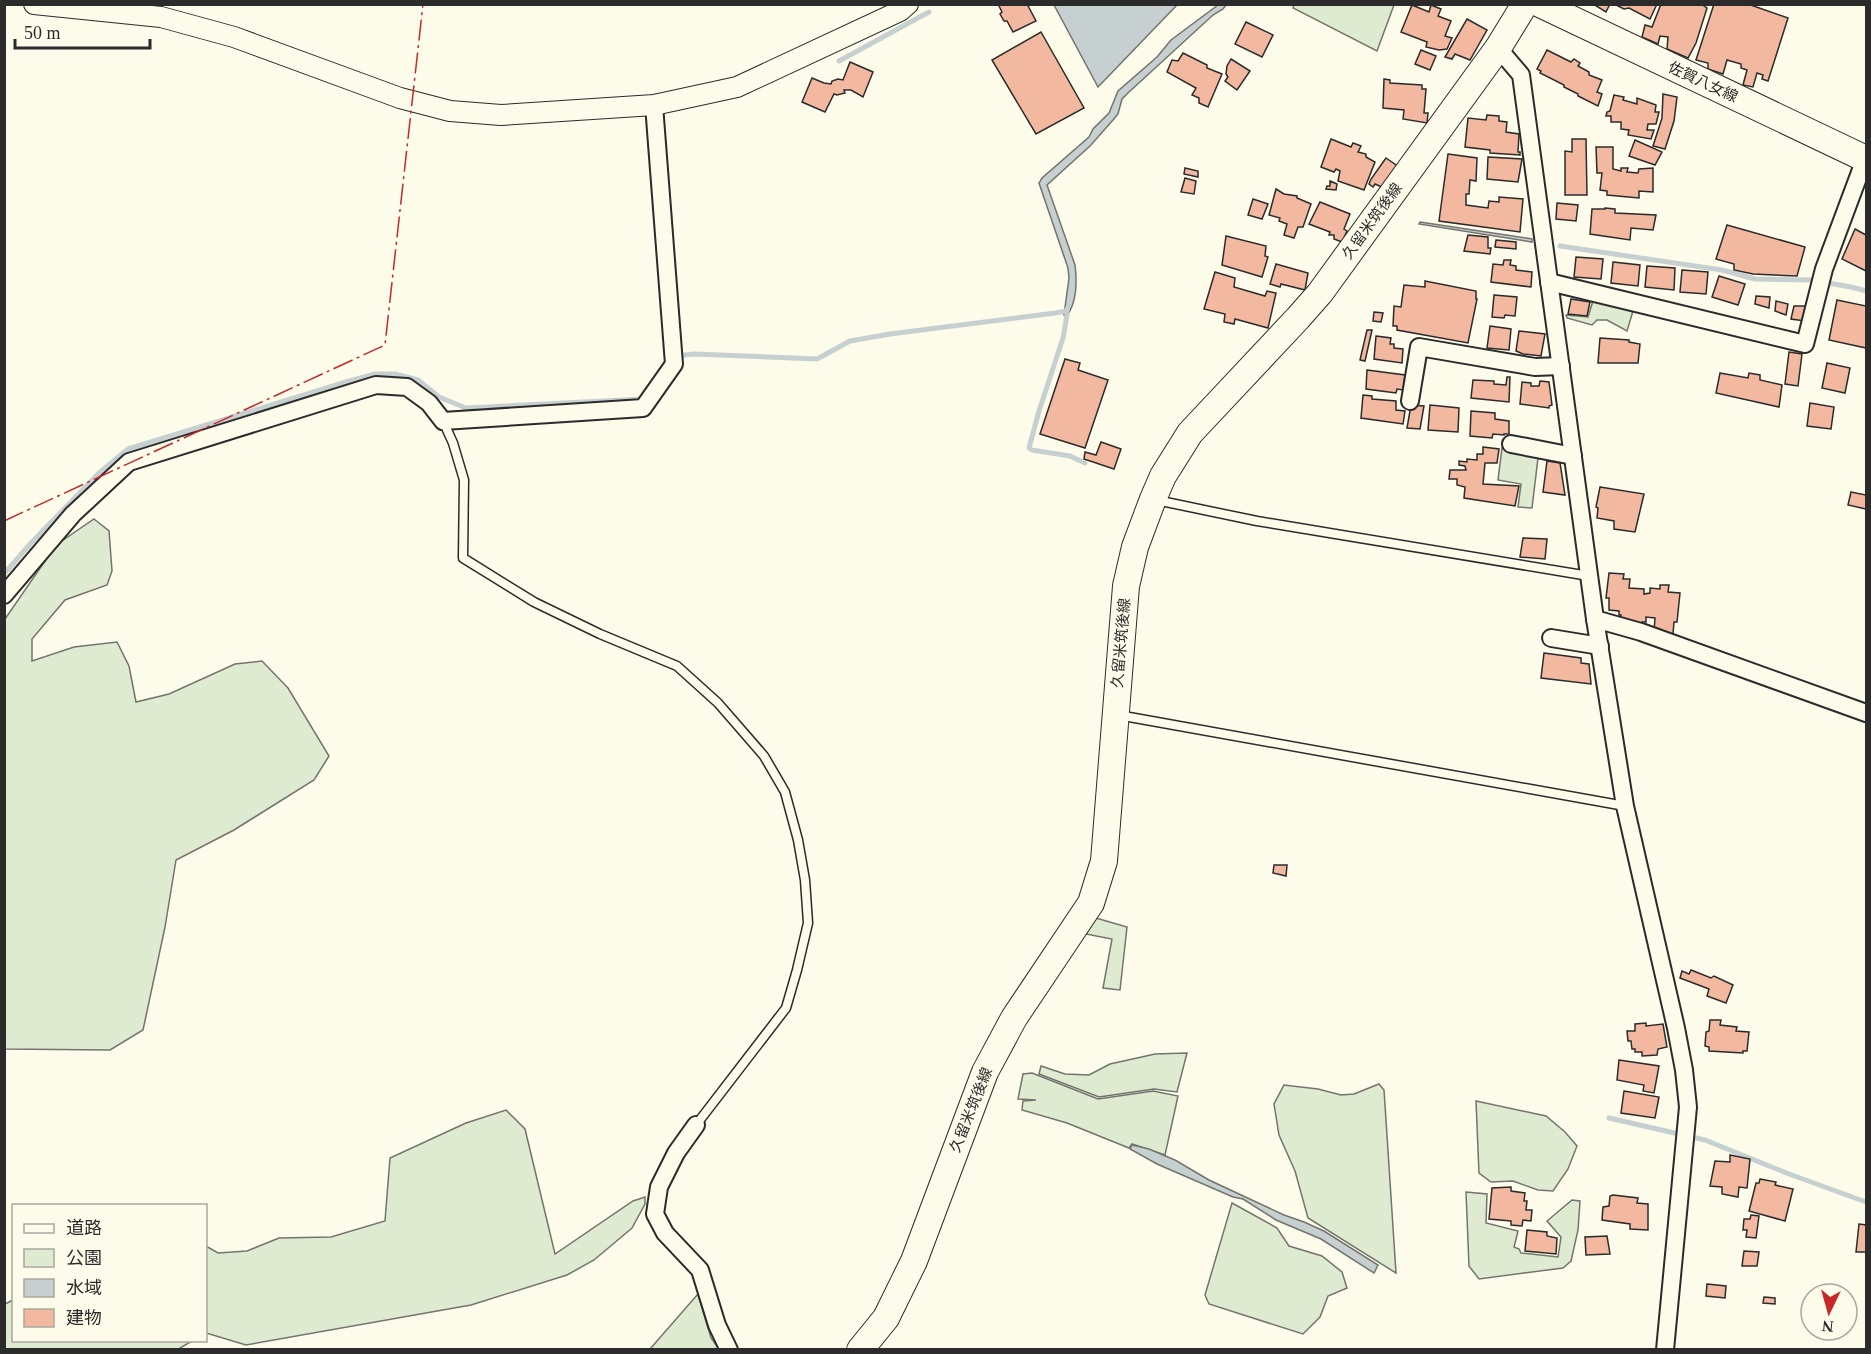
<svg xmlns="http://www.w3.org/2000/svg" width="1871" height="1354" viewBox="0 0 1871 1354" font-family="'Times New Roman','Noto Sans JP',serif">
<style>
.green{fill:#deebd1;stroke:#74746e;stroke-width:1.5}
.water{fill:#c7d0d0;stroke:#74746e;stroke-width:1.5}
.lines{fill:none;stroke-linecap:round;stroke-linejoin:round}
.stream{stroke:#c7d0d0;stroke-width:5}
.building{fill:#f2b8a0;stroke:#2b2b2b;stroke-width:1.5}
.service-casing{stroke:#2b2b2b;stroke-width:11}
.minor-casing{stroke:#2b2b2b;stroke-width:20}
.tertiary-casing{stroke:#2b2b2b;stroke-width:22}
.primary-casing{stroke:#2b2b2b;stroke-width:28}
.service{stroke:#fdfbea;stroke-width:8}
.minor{stroke:#fdfbea;stroke-width:16}
.tertiary{stroke:#fdfbea;stroke-width:20}
.primary{stroke:#fdfbea;stroke-width:26}
.power{stroke:#c62828;stroke-width:1.5;stroke-dasharray:21 4.5 3 4.5;stroke-linecap:butt}
.labels{text-anchor:middle;stroke-width:4.5;stroke-linejoin:round;paint-order:stroke}
.street-label{font-size:15px;fill:#2b2b2b;stroke:#fdfbea}
</style>
<rect width="100%" height="100%" fill="#fdfbea"/>
<g class="green">
<path d="M1294 5V4L1394 5 1377 51 1293 8Z"/>
<path d="M1593 301 1633 311 1627 331 1607 320H1597L1592 325 1567 318 1566 315 1588 317Z"/>
<path d="M1502 448 1538 458 1532 508 1518 507 1521 484 1498 480Z"/>
<path d="M94 519 109 531 112 571 107 585 65 600 32 639V661L74 647 117 642 129 666 136 702 169 694 235 664 262 661 288 688 329 756 314 780 234 830 176 860 165 927 143 1030 110 1050 5 1049V619L56 545Z"/>
<path d="M1096 918 1127 927 1120 990 1103 988 1112 939 1086 934Z"/>
<path d="M1187 1053 1177 1092 1154 1089 1099 1097 1039 1074 1041 1066 1065 1074 1089 1075 1110 1064 1155 1054Z"/>
<path d="M1032 1073 1098 1099 1153 1091 1178 1096 1165 1155 1132 1144 1129 1148 1067 1123 1022 1110 1023 1101 1036 1100 1018 1099 1023 1074Z"/>
<path d="M1379 1084 1384 1090 1396 1273 1308 1218 1295 1171 1279 1135 1274 1104 1284 1085 1318 1089 1341 1095 1354 1094Z"/>
<path d="M1476 1101 1546 1116 1565 1132 1577 1146 1568 1169 1553 1191 1538 1190 1513 1181 1491 1182 1479 1173Z"/>
<path d="M506 1110 525 1129 555 1254 633 1201 645 1197V1204L632 1228 594 1260 567 1275 471 1305 246 1345 206 1333V1246L218 1253 247 1251 279 1238 331 1237 385 1221 390 1158 466 1123Z"/>
<path d="M1466 1192 1487 1194 1486 1223 1518 1231 1514 1247 1519 1249 1521 1253 1558 1257 1561 1237 1547 1221 1572 1200 1580 1201 1578 1230 1571 1261 1563 1268 1479 1279 1469 1266Z"/>
<path d="M1232 1203 1277 1228 1289 1246 1322 1256 1342 1272 1347 1288 1328 1296 1320 1317 1303 1334 1209 1304 1205 1295Z"/>
<path d="M698 1294 711 1338 719 1349H650Z"/>
<path d="M13 1300 14 1340 192 1341 177 1350 5 1349V1304Z"/>
</g>
<g class="water">
<path d="M1054 5H1053H1177L1098 87Z"/>
<path d="M1218 5H1226L1223 9 1213 15 1129 92 1122 99 1118 114 1113 120 1090 146 1047 185 1075 265C1077 280 1077 303 1067 315H1064L1069 278 1068 268 1039 183 1042 178 1089 137 1093 129 1109 113 1118 91 1157 57 1171 40Z"/>
<path d="M1420 222 1532 239V242L1419 224Z"/>
<path d="M1132 1145 1149 1149 1175 1160 1209 1180 1284 1215 1304 1222 1324 1231 1378 1265 1374 1273 1321 1239 1276 1220 1243 1199 1233 1197 1157 1164 1130 1149Z"/>
</g>
<g class="lines">
<g class="stream">
<path d="M839 61 929 12"/>
<path d="M1560 246 1722 270 1755 279 1811 280 1851 287 1866 291"/>
<path d="M1067 315 1063 338 1039 411 1029 448 1032 450 1070 456 1085 463"/>
<path d="M675 356 694 354 817 359 850 341 890 334 1055 313 1067 311V309"/>
<path d="M4 574 31 543 99 473 128 449 346 382 375 374H395L418 380 439 397 466 408 644 399"/>
<path d="M1609 1118 1705 1140 1789 1174 1866 1202"/>
</g>
</g>
<g class="building">
<path d="M998 4H1027L1036 21 1013 32 1007 21H1004L1000 14 1002 12Z"/>
<path d="M1593 4H1610L1606 12Z"/>
<path d="M1614 4H1657L1650 19 1629 8 1624 9Z"/>
<path d="M1661 4H1701L1707 8 1696 43 1688 58 1667 49 1668 37 1660 36 1658 44 1642 37 1645 25 1652 27Z"/>
<path d="M1714 4H1748L1788 18 1768 81 1762 79 1763 75 1757 73 1753 87 1743 85 1747 70 1741 68V64L1727 60 1723 74 1708 69V63L1696 60Z"/>
<path d="M1412 5 1429 12 1431 5 1441 9 1438 16 1451 21 1445 36 1452 38 1447 49 1439 50 1426 47 1427 42 1401 32Z"/>
<path d="M1467 19 1487 30 1470 60 1455 54 1452 59 1445 57Z"/>
<path d="M1246 22 1273 35 1262 57 1235 44Z"/>
<path d="M1041 32 1084 108 1036 134 992 60Z"/>
<path d="M1421 50 1436 56 1430 70 1415 64Z"/>
<path d="M1547 50 1571 62 1574 59 1580 63 1578 66 1589 72V75L1602 80 1597 92 1602 94 1598 106 1578 96V94L1564 87V85L1540 73 1541 71 1537 69Z"/>
<path d="M1183 53 1207 65V68L1222 74 1208 107 1199 103V98L1192 95 1196 88 1167 72 1172 60 1178 61Z"/>
<path d="M1231 59 1250 71 1237 90 1225 81 1228 77 1226 74 1227 66Z"/>
<path d="M850 62 873 72 863 97 851 90H844L845 93 837 95 834 94 825 112 802 102 812 78 824 83 831 84 832 81 838 79 843 80Z"/>
<path d="M1384 79 1390 80V83L1422 85V89H1426L1424 113H1428L1427 123 1403 119 1404 110 1383 108Z"/>
<path d="M1663 94 1677 97 1674 121 1665 149 1653 146 1662 118Z"/>
<path d="M1614 95 1624 97 1623 100 1637 104V98L1656 105 1655 112H1659L1656 124H1648L1647 130H1654L1651 139 1628 135 1629 130 1621 129V122H1611V116H1606L1607 112 1610 111Z"/>
<path d="M1487 115 1499 116V121L1507 122 1506 132 1519 134 1518 152H1520V155L1490 153V150L1465 147 1468 118 1486 120Z"/>
<path d="M1331 139 1351 147 1353 143 1361 146 1358 152 1366 154V157L1375 162 1364 190 1338 181 1340 171 1336 169 1334 172 1321 167Z"/>
<path d="M1572 139H1586L1587 195H1565V151L1572 152Z"/>
<path d="M1635 140 1662 152 1655 165 1629 156Z"/>
<path d="M1596 147H1613V169L1621 171V168H1628L1627 172 1638 173 1639 169 1653 168V192L1639 191V198L1607 195V191L1600 190 1602 173H1597Z"/>
<path d="M1448 154 1477 158 1476 181 1470 180 1469 194H1466V205L1488 208 1489 201 1499 202V197L1523 199 1520 232 1439 221Z"/>
<path d="M1488 157 1522 159 1518 182 1487 179Z"/>
<path d="M1386 158 1399 167 1384 188 1375 184 1373 187 1369 184 1371 179Z"/>
<path d="M1185 168 1198 171V177L1184 174Z"/>
<path d="M1185 178 1196 181 1194 194 1181 192Z"/>
<path d="M1330 181 1337 184 1336 190 1326 189 1327 186H1330Z"/>
<path d="M1276 189 1284 194 1297 196V198L1311 204 1303 227H1298L1294 238 1284 235 1287 224 1279 221 1280 218 1269 215Z"/>
<path d="M1253 199 1268 204 1262 219 1248 215Z"/>
<path d="M1320 202 1350 214 1344 229 1347 231 1342 242 1334 239V235H1329L1330 232 1309 224Z"/>
<path d="M1557 203 1578 205 1576 221 1556 219Z"/>
<path d="M1605 208 1615 209V213L1656 215 1653 230 1631 228 1630 240 1590 234 1592 209H1605Z"/>
<path d="M1727 225 1805 247 1797 276 1753 274 1734 270V264L1716 259Z"/>
<path d="M1855 229 1866 235V271L1842 259Z"/>
<path d="M1468 235 1488 237V248H1491L1490 254 1464 251Z"/>
<path d="M1226 236 1266 246 1265 256 1268 257 1262 277 1222 265Z"/>
<path d="M1496 240 1516 242V249L1495 247Z"/>
<path d="M1576 257 1603 259 1601 279 1574 277Z"/>
<path d="M1504 260H1511L1510 265 1516 266V270L1532 272 1531 287 1491 282 1493 264 1503 265Z"/>
<path d="M1613 262 1640 265 1638 286 1611 283Z"/>
<path d="M1276 264 1308 273 1305 290 1281 284 1280 287 1270 284Z"/>
<path d="M1647 266 1675 268 1674 290 1645 287Z"/>
<path d="M1682 270 1708 272 1706 294 1680 292Z"/>
<path d="M1215 272 1235 278 1234 287 1265 296 1267 291 1276 293 1268 328 1235 319 1234 324 1224 322 1225 314 1204 309Z"/>
<path d="M1719 276 1745 284 1738 305 1712 297Z"/>
<path d="M1425 281 1476 291V299H1477L1468 343 1397 330V326H1393L1394 306 1401 307 1404 285 1425 287Z"/>
<path d="M1494 295 1517 297 1515 316 1505 315 1504 318 1492 317Z"/>
<path d="M1756 296 1770 297 1769 308 1755 304Z"/>
<path d="M1571 299 1590 302 1587 316 1568 314Z"/>
<path d="M1837 300 1866 306V348L1829 340Z"/>
<path d="M1776 301 1788 304 1786 315 1775 311Z"/>
<path d="M1794 306H1807L1805 321 1791 319Z"/>
<path d="M1374 312 1383 313 1381 322 1373 321Z"/>
<path d="M1490 326 1511 329 1509 350 1487 348Z"/>
<path d="M1367 330H1372L1365 361 1360 360Z"/>
<path d="M1519 331 1545 334 1541 356 1523 354 1516 351Z"/>
<path d="M1376 336 1391 338 1390 344H1394V348L1403 349 1402 363 1374 359Z"/>
<path d="M1600 338 1629 340V342L1640 344 1638 363H1598Z"/>
<path d="M1789 352 1802 354 1798 386 1785 384Z"/>
<path d="M1065 359 1080 363 1078 370 1108 380 1085 448 1040 434Z"/>
<path d="M1827 363 1850 368 1845 393 1822 388Z"/>
<path d="M1367 370 1405 375 1403 390 1397 389 1396 393 1366 389Z"/>
<path d="M1720 373 1748 378 1749 373 1760 375V380L1782 385 1779 407 1716 393Z"/>
<path d="M1507 377H1510L1509 402 1471 398 1473 380 1494 381V384L1506 385Z"/>
<path d="M1540 381 1549 382 1552 405 1549 406V408L1520 404 1522 382 1531 383V386H1539Z"/>
<path d="M1363 395 1372 396V399L1396 401V410L1405 411 1403 424 1361 418Z"/>
<path d="M1810 403 1834 407 1831 429 1807 426Z"/>
<path d="M1411 405 1424 406 1420 429 1407 428Z"/>
<path d="M1430 405 1459 408 1458 432 1428 430Z"/>
<path d="M1471 411 1495 413V419L1509 421V434H1504V435L1493 434 1492 438 1470 436Z"/>
<path d="M1101 442 1121 449 1114 469 1084 459 1085 452 1096 455Z"/>
<path d="M1483 447 1499 449 1497 463H1485L1483 484 1519 486 1515 506 1464 498 1465 487 1457 485V479H1449L1450 470H1466L1465 466 1459 465V461L1467 462V459L1477 460V454H1483Z"/>
<path d="M1547 461 1560 463 1565 495 1543 492Z"/>
<path d="M1600 487 1644 494 1635 532 1614 529V521L1597 518 1598 508 1596 507Z"/>
<path d="M1851 492 1866 495V509L1848 505Z"/>
<path d="M1523 538 1547 539 1545 559 1520 557Z"/>
<path d="M1609 573 1624 574 1623 579H1630L1629 588 1644 589V594L1650 593V588L1660 589V585H1669L1668 592 1680 593 1677 622H1674L1673 634 1654 632 1655 618 1646 617V622H1642L1641 628 1621 621V615H1619V611L1609 610V598H1606Z"/>
<path d="M1544 653 1581 658V663L1589 664 1591 684 1541 678Z"/>
<path d="M1274 865H1287L1286 876 1273 873Z"/>
<path d="M1691 970 1711 978 1714 976 1733 985 1726 1003 1707 996 1709 989 1680 978 1682 971 1689 974Z"/>
<path d="M1710 1020H1721L1720 1025 1737 1027 1736 1031 1749 1032 1747 1051H1743V1053L1709 1051V1047L1705 1046 1706 1032 1709 1031Z"/>
<path d="M1646 1023V1026L1663 1024 1667 1047 1658 1049 1657 1055 1642 1056V1052H1635V1049H1632L1631 1041H1628L1627 1031H1635V1024Z"/>
<path d="M1619 1060 1659 1066 1654 1093 1643 1091 1644 1085 1617 1080Z"/>
<path d="M1624 1091 1659 1097 1655 1118 1621 1113Z"/>
<path d="M1730 1155 1750 1159 1747 1188 1739 1187 1738 1197 1722 1194V1187L1710 1186 1715 1161 1730 1162Z"/>
<path d="M1760 1179 1776 1182 1775 1185 1793 1189 1785 1221 1749 1211 1756 1183H1759Z"/>
<path d="M1511 1187V1191L1525 1193 1524 1201H1527L1526 1210H1532L1531 1221 1523 1220 1522 1226 1511 1225V1221L1489 1219 1492 1188Z"/>
<path d="M1613 1195 1638 1198 1637 1203 1648 1204V1230L1630 1229V1224L1602 1220 1603 1207 1609 1206 1610 1196Z"/>
<path d="M1751 1215 1759 1216 1756 1238 1746 1237 1747 1230H1743L1744 1219H1750Z"/>
<path d="M1859 1224 1866 1225V1252H1856Z"/>
<path d="M1527 1230 1547 1232V1236L1557 1238 1556 1254 1525 1251Z"/>
<path d="M1607 1236 1610 1254 1586 1255 1585 1237Z"/>
<path d="M1744 1251 1759 1252 1757 1266H1742Z"/>
<path d="M1707 1284 1726 1286 1725 1298 1706 1296Z"/>
<path d="M1764 1297 1775 1298V1304L1763 1303Z"/>
</g>
<g class="lines">
<defs>
<g id="service">
<path d="M443 421 453 443 464 480 463 558 534 602 600 634 677 666 718 703 764 756 785 792 798 840 805 880 808 923 797 970 786 1008 696 1125"/>
<path d="M1156 500 1257 521 1589 576"/>
<path d="M1118 715 1625 806"/>
</g>
<g id="minor">
<path d="M1498 48 1521 75 1595 619 1625 806 1676 1028 1684 1070 1688 1107 1665 1350"/>
<path d="M1549 282 1805 344 1824 269 1865 159"/>
<path d="M1410 401 1419 347 1535 367 1561 366"/>
<path d="M1511 444 1573 456"/>
<path d="M4 595 73 514 129 462 376 385 407 387 429 403 443 421 643 408 674 364 654 105"/>
<path d="M1595 619 1641 632 1866 713"/>
<path d="M1551 638 1600 646"/>
<path d="M696 1125 676 1153 659 1187 655 1214 665 1233 700 1270 717 1325 729 1350"/>
</g>
<path id="tertiary" d="M34 4 161 17 234 37 400 98 450 111 501 115 654 105 737 87 900 11 908 4"/>
<g id="primary">
<path d="M1540 4 1866 159"/>
<path d="M860 1350 886 1318 914 1261 985 1072 1014 1018 1091 903 1104 861 1126 586 1135 547 1153 499 1163 476 1190 433 1298 318 1320 293 1498 48 1525 4"/>
</g>
</defs>
<use href="#service" class="service-casing"/>
<use href="#minor" class="minor-casing"/>
<use href="#tertiary" class="tertiary-casing"/>
<use href="#primary" class="primary-casing"/>
<use href="#service" class="service"/>
<use href="#minor" class="minor"/>
<use href="#tertiary" class="tertiary"/>
<use href="#primary" class="primary"/>
<path class="power" d="M4 521 385 345 423 4"/>
</g>
<g class="labels">
<g class="street-label">
<text transform="translate(1703 82) rotate(25)" y="5">佐賀八女線</text>
<text transform="translate(1372 221) rotate(-54)" y="5">久留米筑後線</text>
<text transform="translate(1121 643) rotate(-85)" y="5">久留米筑後線</text>
<text transform="translate(971 1110) rotate(-68)" y="5">久留米筑後線</text>
</g>
</g>
<rect width="1871" height="1354" fill="none" stroke="#2b2b2b" stroke-width="12"/>
<rect x="12" y="1204" width="195" height="138" fill="#fdfbea" stroke="#a9a89e" stroke-width="1.5"/>
<rect x="24" y="1224" width="30" height="9" fill="#fdfbea" stroke="#a9a89e" stroke-width="1.5"/>
<text x="66" y="1234" font-size="18" fill="#2b2b2b">道路</text>
<rect x="24" y="1249" width="30" height="18" fill="#deebd1" stroke="#a9a89e" stroke-width="1.5"/>
<text x="66" y="1264" font-size="18" fill="#2b2b2b">公園</text>
<rect x="24" y="1279" width="30" height="18" fill="#c7d0d0" stroke="#a9a89e" stroke-width="1.5"/>
<text x="66" y="1294" font-size="18" fill="#2b2b2b">水域</text>
<rect x="24" y="1309" width="30" height="18" fill="#f2b8a0" stroke="#a9a89e" stroke-width="1.5"/>
<text x="66" y="1324" font-size="18" fill="#2b2b2b">建物</text>
<g transform="translate(1829 1312) rotate(185)"><circle r="28" fill="#fdfbea" stroke="#a9a89e" stroke-width="1.5"/>
<path d="M0-4.5L10 22L0 15L-10 22Z" fill="#c62828"/>
<text y="-9" font-size="16" font-weight="bold" text-anchor="middle" fill="#2b2b2b">N</text>
</g>
<path d="M15 39v9h135v-9" fill="none" stroke="#2b2b2b" stroke-width="3"/>
<text x="24" y="39" font-size="18" fill="#2b2b2b" stroke="#fdfbea" stroke-width="4.5" paint-order="stroke">50 m</text>
</svg>
